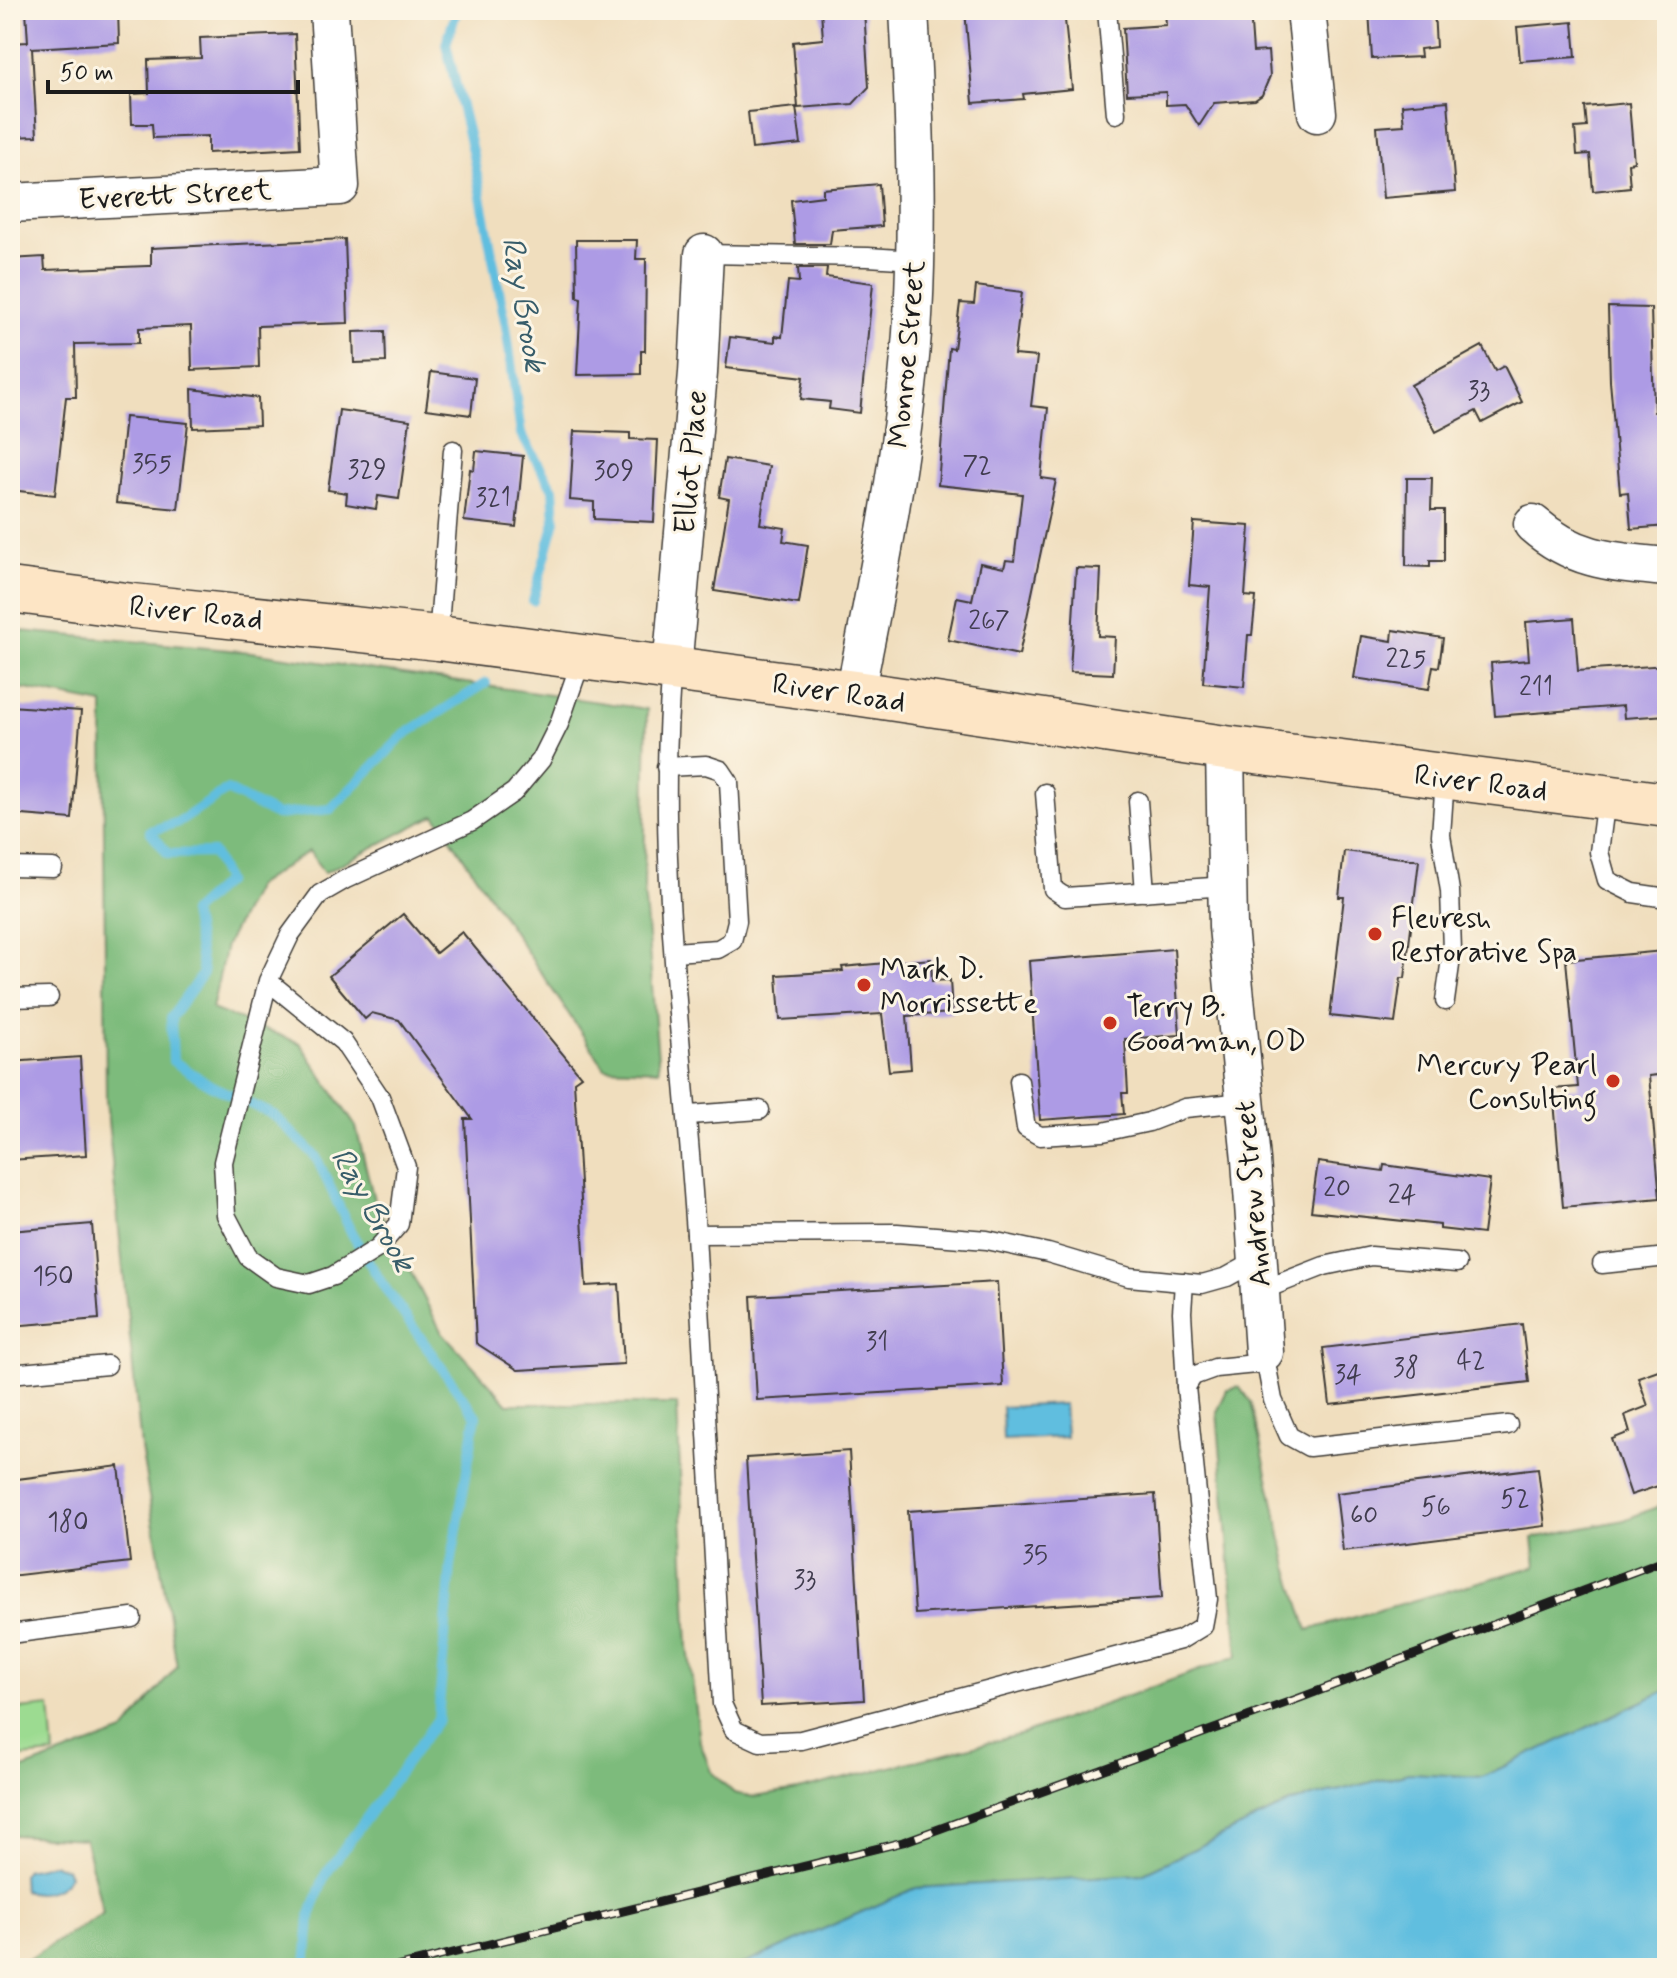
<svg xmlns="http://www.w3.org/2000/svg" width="1677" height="1978" viewBox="0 0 1677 1978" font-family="Mynerve,sans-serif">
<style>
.green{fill:#9cdb91;stroke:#5c7c56;stroke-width:2}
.forest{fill:#7dbb7b;stroke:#4c6c4c;stroke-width:2}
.water{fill:#61bedf;stroke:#3e6d7e;stroke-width:2}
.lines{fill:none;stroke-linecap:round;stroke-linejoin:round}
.stream{stroke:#61bedf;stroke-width:10}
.building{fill:#ad9be5}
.lane-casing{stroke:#3c3934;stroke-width:21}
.street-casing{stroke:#3c3934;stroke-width:41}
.secondary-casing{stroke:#3c3934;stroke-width:47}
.lane{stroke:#fff;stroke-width:18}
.street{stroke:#fff;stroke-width:38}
.secondary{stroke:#fde5c5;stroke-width:44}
.rail-casing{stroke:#1c1c1c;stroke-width:9}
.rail{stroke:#fcf5e5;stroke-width:6;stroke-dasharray:18;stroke-linecap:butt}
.poi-dot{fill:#c8321e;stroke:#fcf5e5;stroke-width:3}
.labels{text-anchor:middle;stroke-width:6;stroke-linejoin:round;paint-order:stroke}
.number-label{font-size:26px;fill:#403c4e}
.street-label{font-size:30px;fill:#1c1c1c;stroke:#fcf5e5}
.poi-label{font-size:30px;fill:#1c1c1c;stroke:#fcf5e5;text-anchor:start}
.water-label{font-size:32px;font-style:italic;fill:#385d6a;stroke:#fcf5e5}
</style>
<rect width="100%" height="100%" fill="#fcf5e5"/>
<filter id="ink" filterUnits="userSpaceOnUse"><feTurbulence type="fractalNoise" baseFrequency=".0125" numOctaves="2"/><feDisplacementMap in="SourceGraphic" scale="16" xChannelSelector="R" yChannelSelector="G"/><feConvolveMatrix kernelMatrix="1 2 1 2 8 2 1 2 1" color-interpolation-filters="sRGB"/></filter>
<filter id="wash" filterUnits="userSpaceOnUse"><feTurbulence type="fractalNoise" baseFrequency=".006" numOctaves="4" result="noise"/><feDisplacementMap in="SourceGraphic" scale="32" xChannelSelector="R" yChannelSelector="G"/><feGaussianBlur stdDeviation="1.8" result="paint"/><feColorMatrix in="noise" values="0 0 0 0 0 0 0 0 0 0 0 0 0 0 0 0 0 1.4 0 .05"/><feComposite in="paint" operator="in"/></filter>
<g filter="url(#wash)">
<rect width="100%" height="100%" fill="#f0debe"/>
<path class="green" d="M50 1706 54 1754 10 1758V1710Z"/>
<path class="forest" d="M10 630 251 652 647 709 644 889 659 1070 605 1068 435 815 324 873 309 851 256 886 226 945 212 1009 300 1043 356 1127 374 1200 441 1331 508 1404H677L688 1647 700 1742 711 1772 734 1793 754 1797 798 1790 1023 1734 1238 1656 1217 1412 1227 1390 1239 1387 1251 1402 1288 1567 1308 1630 1536 1566 1533 1538 1624 1520 1667 1503V1690L1482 1777 1409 1773 1292 1802 1142 1874 916 1888 735 1968H14L103 1913 85 1839 13 1835 12 1773 124 1732 177 1666 141 1448 106 1101 103 704 10 686Z"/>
<g class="water">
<path d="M1064 1404 1066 1437 1003 1440 1002 1407Z"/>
<path d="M1667 1690V1968H735L916 1888 1142 1874 1292 1802 1409 1773 1482 1777Z"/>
<path d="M54 1864 66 1868 69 1875C64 1891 38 1897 23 1890L22 1875 26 1870Z"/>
</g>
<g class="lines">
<g class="stream">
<path d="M457 10 446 44 473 155 506 326 521 434 553 489 555 521 533 601"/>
<path d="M307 1956 310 1916 325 1875 438 1719 451 1565 476 1416 383 1285 352 1234 316 1157 274 1115 210 1085 173 1061 171 1018 203 973 192 912 226 881 213 853 168 854 150 831 179 822 227 790 276 815 331 809 404 735 486 683"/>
</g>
</g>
<g id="blocks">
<g class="building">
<path d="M26 10H118L119 43 32 48 37 136 10 137V43L28 42Z"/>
<path d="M821 10H864L869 87 853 104 798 108 793 42 823 39Z"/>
<path d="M965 10H1064L1072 89 1023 94 1024 99 973 103Z"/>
<path d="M1165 10H1250L1253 52 1268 51 1270 76 1262 95 1255 100 1214 103 1199 126 1185 104 1166 105V92L1127 94 1123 28 1166 25Z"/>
<path d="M1369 10H1434L1436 47 1420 49 1421 57 1372 59Z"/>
<path d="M1573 22 1576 57 1520 61 1517 27Z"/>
<path d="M295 34 300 148 208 153V136L153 138 152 124H132L131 94 149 93 148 60 201 58 200 38Z"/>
<path d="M1448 101 1455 192 1383 198 1377 127 1404 125 1402 105Z"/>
<path d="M1629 103 1634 162 1628 163 1630 187 1593 191 1590 154 1577 155 1575 128 1587 127 1585 107Z"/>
<path d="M796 107 801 144 752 149 748 112Z"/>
<path d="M879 184 882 226 832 230 830 244H795L791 200 823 196V189Z"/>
<path d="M345 239 348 323 258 326 259 367 192 370 191 326 139 328V343L75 344 76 397H66L55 495 10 490 19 398 10 399V259L44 257 45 270 148 266H151V248Z"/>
<path d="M576 240H637L636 259H646L645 351H641V374L577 375 581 298 577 297Z"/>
<path d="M798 268H827L826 277 873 283 860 413 829 409 830 402 801 399 804 377 726 368 730 337 775 342V336L782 337 788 281 799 282Z"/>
<path d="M976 286 1022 292 1014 355 1037 357 1031 406 1048 408 1041 478 1056 480 1019 655 948 640 957 597 972 600 980 563 1004 568 1006 560 1014 561 1022 494 938 485 949 348 954 349 960 303 974 304Z"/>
<path d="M1608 307 1651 308 1654 412 1666 411 1667 425V526L1631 529 1628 492 1620 493 1610 381Z"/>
<path d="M385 331 386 362 354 363 353 332Z"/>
<path d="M1482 346 1495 371 1504 366 1522 402 1482 423 1476 411 1436 432 1411 385Z"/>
<path d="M431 372 475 378 471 415 426 409Z"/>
<path d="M192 389 258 398 259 425 193 428Z"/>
<path d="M339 410 410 420 399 499 378 496 376 509 346 504 347 493 328 490Z"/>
<path d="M125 417 188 423 178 509 116 503Z"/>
<path d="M574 431 630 433V439L658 440 654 522 594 519V502L570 500Z"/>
<path d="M476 451 523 456 516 527 464 521 470 469 474 470Z"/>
<path d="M725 459 769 466 760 524 785 528 783 541 808 545 799 604 714 591 729 499 719 497Z"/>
<path d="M1407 478H1432L1431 510H1444V561H1430V567L1406 566Z"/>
<path d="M1194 522 1250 526 1245 596 1256 597 1252 635H1248L1244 687 1203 683 1210 587 1189 585Z"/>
<path d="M1076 568 1101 569 1098 636 1115 637 1113 674 1070 672Z"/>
<path d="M1574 618 1578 671 1667 665V715L1624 718 1623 706 1495 716 1491 663 1529 660 1526 622Z"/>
<path d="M1393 630 1443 638 1439 667 1433 666 1429 689 1354 678 1361 636 1392 641Z"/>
<path d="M10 706 81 711 72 819 10 814Z"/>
<path d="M1344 851 1419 860 1405 978H1401L1395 1023 1330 1016 1344 897H1339Z"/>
<path d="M403 914 436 953 462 932 581 1076 574 1081 586 1286 619 1284 624 1364 518 1370 476 1343 465 1119H472L399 1020 372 1013 365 1019 329 976Z"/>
<path d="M1174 949 1180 1035 1125 1039 1128 1093H1122L1124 1114 1040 1120 1029 961Z"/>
<path d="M1663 951 1667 996V1074L1649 1076 1660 1198 1563 1207 1553 1089 1578 1087 1566 960Z"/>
<path d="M931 959 932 981 950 980 952 1013 907 1016 911 1069 889 1071 882 1014 780 1020 777 975 843 971 842 967Z"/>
<path d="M80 1057 86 1155 10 1160V1062Z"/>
<path d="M1318 1162 1383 1171 1384 1165 1490 1180 1483 1234 1440 1229V1225L1311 1211Z"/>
<path d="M92 1224 99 1319 10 1326V1231Z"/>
<path d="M997 1282 1003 1386 757 1400 751 1296Z"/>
<path d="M1522 1324 1529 1382 1330 1405 1323 1348Z"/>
<path d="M1667 1367V1483L1631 1495 1612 1439 1630 1432 1625 1415 1648 1406 1638 1377Z"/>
<path d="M849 1451 864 1700 761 1706 746 1458Z"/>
<path d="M119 1466 130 1562 10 1576V1480Z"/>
<path d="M1538 1468 1545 1526 1343 1551 1336 1493Z"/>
<path d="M1155 1494 1162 1598 915 1614 908 1511Z"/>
</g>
</g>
</g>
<g filter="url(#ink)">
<use href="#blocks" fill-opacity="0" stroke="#3c3934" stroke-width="2"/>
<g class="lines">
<defs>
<g id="lane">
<path d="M1107 10 1116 114"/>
<path d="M704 254 868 257 915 260"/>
<path d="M438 638 453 450"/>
<path d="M672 669C655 857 684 1046 696 1234"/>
<path d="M666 767 706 765 721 770 729 782 737 921 732 941 718 949 674 952"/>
<path d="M1445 778 1441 835 1450 891 1452 951 1445 1001"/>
<path d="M1045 793 1053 889 1065 897 1227 886"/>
<path d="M1606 798 1599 852 1607 880 1633 893 1667 898"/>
<path d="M1138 801 1145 892"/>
<path d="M10 867 53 868"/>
<path d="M268 981 343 1042 380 1097 406 1167 399 1224 378 1248 333 1276 309 1284 276 1277 248 1257 226 1215 223 1162 268 981 290 935 320 894 346 879 472 821 514 792 541 760 559 724 582 658"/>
<path d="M10 998 49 997"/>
<path d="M1019 1081 1026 1128 1040 1136 1103 1132 1149 1122 1185 1108 1244 1102"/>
<path d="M689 1115 760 1110"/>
<path d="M1258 1260 1227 1277 1202 1284 1129 1277 1048 1253 987 1240 897 1233 696 1234 722 1704 734 1730 760 1742 801 1740 1180 1640 1203 1626 1208 1599 1186 1387 1193 1376 1215 1368 1266 1363"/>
<path d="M1602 1264 1667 1257"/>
<path d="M1184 1282 1182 1312 1186 1387"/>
<path d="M1260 1291 1324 1266 1371 1256 1457 1263"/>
<path d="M1264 1352 1273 1400 1289 1436 1309 1447 1508 1425"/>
<path d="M10 1374 107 1365"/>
<path d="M10 1634 132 1618"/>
</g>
<g id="street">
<path d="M1306 10 1317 113"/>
<path d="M10 203 340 186 329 10"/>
<path d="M1533 524C1575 561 1614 562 1667 567"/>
<path d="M672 669 698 373 704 254"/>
<path d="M855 693C879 574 903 454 912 333 919 225 915 118 909 10"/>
<path d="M1225 748 1228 927 1251 1160 1264 1352"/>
</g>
<path id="secondary" d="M10 590 133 606 438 638 855 693 1225 748 1667 805"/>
</defs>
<use href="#lane" class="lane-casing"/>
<use href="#street" class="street-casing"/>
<use href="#secondary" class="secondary-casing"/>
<use href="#lane" class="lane"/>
<use href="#street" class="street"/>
<use href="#secondary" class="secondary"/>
<defs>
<path id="rail" d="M392 1968 903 1842 1297 1699 1667 1559"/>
</defs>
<use href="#rail" class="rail-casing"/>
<use href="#rail" class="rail"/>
</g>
</g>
<g class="poi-dot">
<circle cx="1375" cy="934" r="8"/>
<circle cx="864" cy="985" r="8"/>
<circle cx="1110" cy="1023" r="8"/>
<circle cx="1613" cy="1081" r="8"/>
</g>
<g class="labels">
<g class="number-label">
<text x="1479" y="399">33</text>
<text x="152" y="472">355</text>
<text x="977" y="474">72</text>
<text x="367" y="478">329</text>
<text x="614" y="479">309</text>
<text x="493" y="506">321</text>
<text x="989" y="629">267</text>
<text x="1406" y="667">225</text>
<text x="1536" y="695">211</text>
<text x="1337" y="1196">20</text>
<text x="1402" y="1203">24</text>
<text x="53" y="1284">150</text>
<text x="877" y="1350">31</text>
<text x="1471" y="1369">42</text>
<text x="1406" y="1376">38</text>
<text x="1348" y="1383">34</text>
<text x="1515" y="1507">52</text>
<text x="1436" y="1515">56</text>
<text x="1364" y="1523">60</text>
<text x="68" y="1530">180</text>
<text x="1035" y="1563">35</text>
<text x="805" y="1588">33</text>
</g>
<g class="street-label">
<text transform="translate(175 194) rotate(-3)" y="10">Everett Street</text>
<text transform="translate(906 354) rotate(-85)" y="10">Monroe Street</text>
<text transform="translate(690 462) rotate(-85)" y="10">Elliot Place</text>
<text transform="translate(196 612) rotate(6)" y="10">River Road</text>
<text transform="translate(839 692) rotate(8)" y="10">River Road</text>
<text transform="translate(1481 782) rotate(7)" y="10">River Road</text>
<text transform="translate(1252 1194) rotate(-95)" y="10">Andrew Street</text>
</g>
<g class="poi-label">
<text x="1391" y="927">Fleuresh<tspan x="1391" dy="34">Restorative Spa</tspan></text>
<text x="880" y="978">Mark D.<tspan x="880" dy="34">Morrissette</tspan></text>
<text x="1126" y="1016">Terry B.<tspan x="1126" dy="34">Goodman, OD</tspan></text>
<text x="1597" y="1074" text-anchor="end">Mercury Pearl<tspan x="1597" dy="34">Consulting</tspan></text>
</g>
<g class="water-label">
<text transform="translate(525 304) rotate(80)" y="11">Ray Brook</text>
<text transform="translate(374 1209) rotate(60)" y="11">Ray Brook</text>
</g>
</g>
<rect width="1677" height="1978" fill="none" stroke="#fcf5e5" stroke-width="40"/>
<path d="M48 80v12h250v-12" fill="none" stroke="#1c1c1c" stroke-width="4"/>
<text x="60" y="80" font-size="24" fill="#1c1c1c" stroke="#fcf5e5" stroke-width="6" paint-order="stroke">50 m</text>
</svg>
